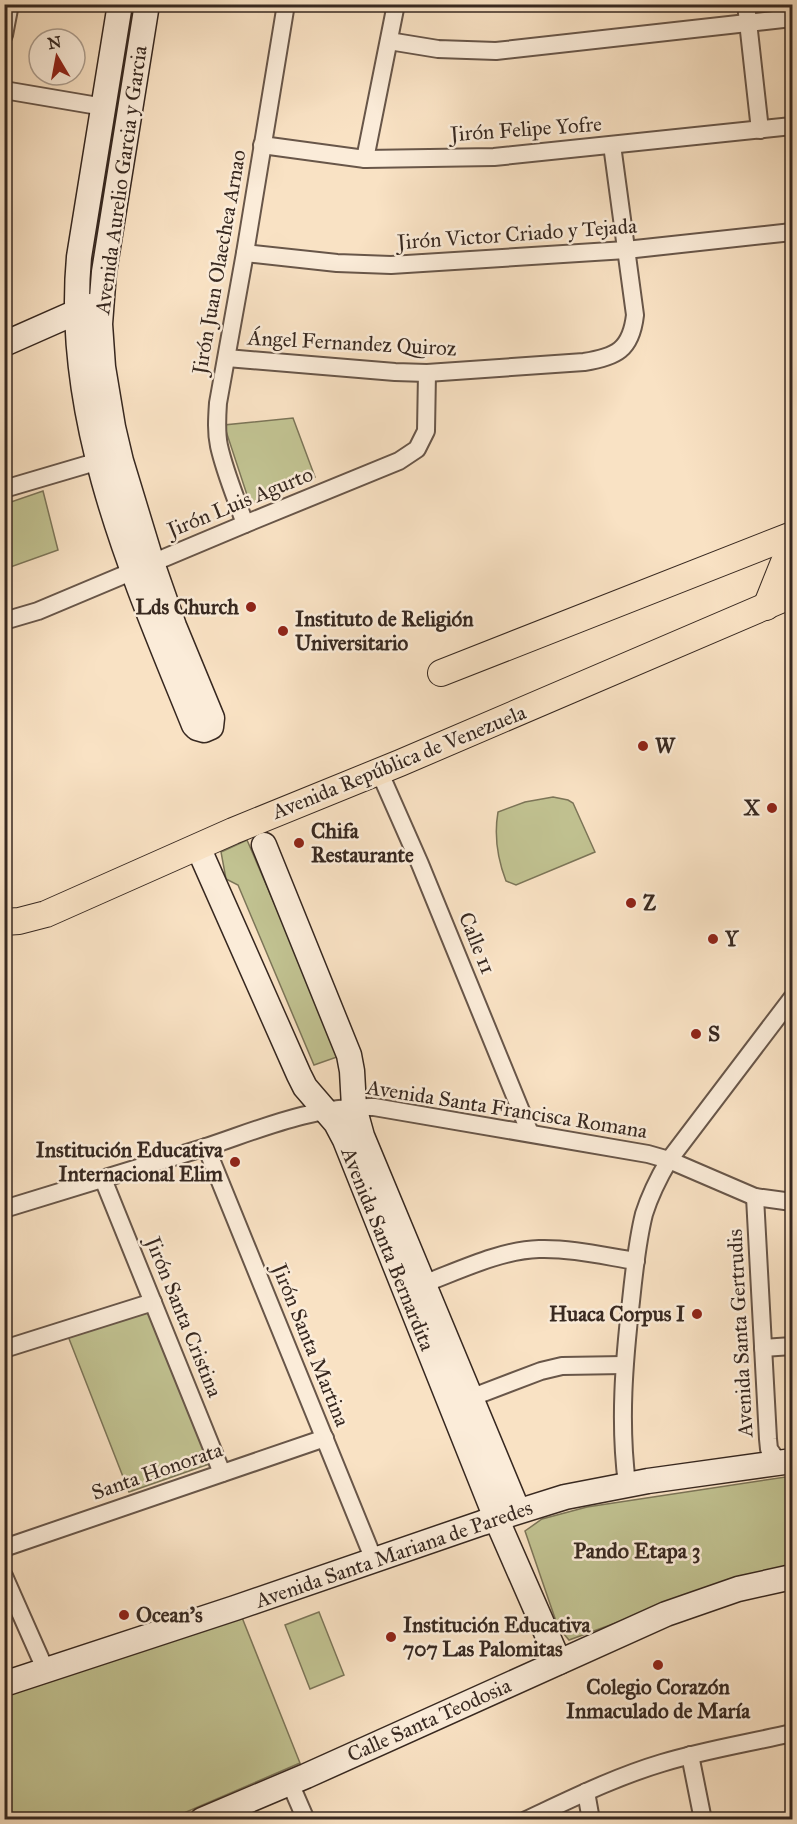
<svg xmlns="http://www.w3.org/2000/svg" width="797" height="1824" viewBox="0 0 797 1824" font-family="'IM FELL Great Primer',serif">
<style>
.green{fill:#c1c291;stroke:#7c7558;stroke-width:1.5}
.lines{fill:none;stroke-linecap:round;stroke-linejoin:round}
.street-casing{stroke:#685649;stroke-width:20}
.secondary-casing{stroke:#372820;stroke-width:27}
.primary-casing{stroke:#372820;stroke-width:28}
.street{stroke:#fbecd9;stroke-width:16}
.secondary{stroke:#fbecd9;stroke-width:24}
.primary{stroke:#f9e2c4;stroke-width:26}
.poi-dot{fill:#8f2418;stroke:#fbecd9;stroke-width:2}
.labels{text-anchor:middle;stroke-width:5;stroke-linejoin:round;paint-order:stroke}
.street-label{font-size:21px;fill:#372820;stroke:#fbecd9}
.poi-label{font-size:21px;font-weight:bold;fill:#372820;stroke:#fbecd9;text-anchor:start}
.neighbourhood-label{font-size:22px;font-weight:bold;fill:#372820;stroke:#fbecd9}
</style>
<rect width="100%" height="100%" fill="#f9e2c4"/>
<filter id="stains"><feTurbulence type="fractalNoise" baseFrequency=".00333" numOctaves="4"/><feColorMatrix values="0 0 0 0 .2 0 0 0 0 .09 0 0 0 0 .02 0 0 0 .5 -.17"/></filter>
<radialGradient id="worn" r=".72"><stop offset=".6" stop-color="#630" stop-opacity="0"/><stop offset="1" stop-color="#630" stop-opacity=".3"/></radialGradient>
<g class="green">
<path d="M293 418 315 477 250 504 224 425Z"/>
<path d="M43 491 58 550 5 569V504Z"/>
<path d="M553 797 568 800 573 803 595 852 516 885 506 881C498 860 494 835 498 812L525 802Z"/>
<path d="M247 840 337 1049V1057L314 1065 238 885 226 879 221 852Z"/>
<path d="M149 1307 212 1463 129 1492 66 1331Z"/>
<path d="M792 1476V1568L731 1581 569 1640 558 1627 525 1531 542 1519 587 1507Z"/>
<path d="M319 1612 344 1675 310 1689 285 1625Z"/>
<path d="M241 1615 300 1763 170 1819H5L4 1693Z"/>
</g>
<g class="lines">
<defs>
<g id="street">
<path d="M746 4 760 130"/>
<path d="M4 35 10 4"/>
<path d="M389 41 438 49 496 51 792 18"/>
<path d="M4 90 104 107"/>
<path d="M262 145 365 159 494 157 792 126"/>
<path d="M365 159 396 4"/>
<path d="M245 253 337 263 391 265 626 250 792 232"/>
<path d="M227 358 395 372 427 373 584 362C616 357 631 350 635 315L612 145"/>
<path d="M4 489 99 461"/>
<path d="M245 524C236 498 225 473 219 446 216 432 217 418 218 403L245 253 286 4"/>
<path d="M4 621 38 611 245 524 399 461 417 449 426 431 427 373"/>
<path d="M379 771 420 864 530 1133"/>
<path d="M206 1147 374 1560"/>
<path d="M103 1179 222 1473"/>
<path d="M755 1197 768 1439 769 1449 779 1463"/>
<path d="M4 1209C72 1188 139 1168 206 1147 263 1128 312 1106 374 1107L648 1154 669 1160 755 1197 792 1202"/>
<path d="M423 1284C458 1271 501 1250 539 1249 571 1248 604 1256 636 1261"/>
<path d="M763 1348 792 1346"/>
<path d="M4 1349 153 1302"/>
<path d="M470 1398 541 1371 562 1366 624 1365"/>
<path d="M627 1484C619 1423 624 1362 631 1301 634 1272 637 1242 644 1214 650 1195 659 1177 669 1160L792 998"/>
<path d="M4 1548 325 1438"/>
<path d="M4 1576 46 1671"/>
<path d="M690 1755 703 1820"/>
<path d="M290 1783 306 1820"/>
<path d="M586 1792 591 1820"/>
<path d="M526 1820C571 1799 615 1777 662 1763 705 1750 749 1743 792 1733"/>
</g>
<g id="secondary">
<path d="M120 4 79 257C64 421 134 577 194 725L197 728 204 730 211 727 212 718 174 626 152 563 121 461 113 427 103 367 100 324 104 272 147 4"/>
<path d="M4 344 90 306"/>
<path d="M264 845 349 1055 352 1071 354 1107 362 1136 518 1511"/>
<path d="M198 847 299 1075 305 1087 336 1123 345 1140 496 1518 559 1662"/>
<path d="M4 1684 235 1608 482 1523 565 1497 648 1481 792 1461"/>
<path d="M202 1820 306 1776 666 1614 738 1589 792 1577"/>
</g>
<g id="primary">
<path d="M766 607 792 542"/>
<path d="M441 673 792 535"/>
<path d="M4 922 19 921 46 914 233 831 400 763 792 595"/>
</g>
</defs>
<use href="#street" class="street-casing"/>
<use href="#secondary" class="secondary-casing"/>
<use href="#primary" class="primary-casing"/>
<use href="#street" class="street"/>
<use href="#secondary" class="secondary"/>
<use href="#primary" class="primary"/>
</g>
<g class="poi-dot">
<circle cx="251" cy="607" r="6"/>
<circle cx="283" cy="631" r="6"/>
<circle cx="643" cy="746" r="6"/>
<circle cx="772" cy="808" r="6"/>
<circle cx="299" cy="843" r="6"/>
<circle cx="631" cy="903" r="6"/>
<circle cx="713" cy="939" r="6"/>
<circle cx="696" cy="1034" r="6"/>
<circle cx="235" cy="1162" r="6"/>
<circle cx="697" cy="1314" r="6"/>
<circle cx="124" cy="1615" r="6"/>
<circle cx="391" cy="1637" r="6"/>
<circle cx="658" cy="1665" r="6"/>
</g>
<g class="labels">
<g class="street-label">
<text transform="translate(526 129) rotate(-4)" y="7">Jirón Felipe Yofre</text>
<text transform="translate(121 180) rotate(-82)" y="7">Avenida Aurelio Garcia y Garcia</text>
<text transform="translate(517 234) rotate(-4)" y="7">Jirón Victor Criado y Tejada</text>
<text transform="translate(219 262) rotate(-80)" y="7">Jirón Juan Olaechea Arnao</text>
<text transform="translate(352 343) rotate(3)" y="7">Ángel Fernandez Quiroz</text>
<text transform="translate(240 502) rotate(-22)" y="7">Jirón Luis Agurto</text>
<text transform="translate(399 762) rotate(-22)" y="7">Avenida República de Venezuela</text>
<text transform="translate(477 943) rotate(68)" y="7">Calle 11</text>
<text transform="translate(507 1109) rotate(9)" y="7">Avenida Santa Francisca Romana</text>
<text transform="translate(388 1249) rotate(68)" y="7">Avenida Santa Bernardita</text>
<text transform="translate(184 1317) rotate(68)" y="7">Jirón Santa Cristina</text>
<text transform="translate(740 1333) rotate(-93)" y="7">Avenida Santa Gertrudis</text>
<text transform="translate(311 1345) rotate(68)" y="7">Jirón Santa Martina</text>
<text transform="translate(157 1471) rotate(-19)" y="7">Santa Honorata</text>
<text transform="translate(394 1554) rotate(-19)" y="7">Avenida Santa Mariana de Paredes</text>
<text transform="translate(429 1720) rotate(-24)" y="7">Calle Santa Teodosia</text>
</g>
<g class="poi-label">
<text x="239" y="614" text-anchor="end">Lds Church</text>
<text x="295" y="626">Instituto de Religión<tspan x="295" dy="24">Universitario</tspan></text>
<text x="655" y="753">W</text>
<text x="760" y="815" text-anchor="end">X</text>
<text x="311" y="838">Chifa<tspan x="311" dy="24">Restaurante</tspan></text>
<text x="643" y="910">Z</text>
<text x="725" y="946">Y</text>
<text x="708" y="1041">S</text>
<text x="223" y="1157" text-anchor="end">Institución Educativa<tspan x="223" dy="24">Internacional Elim</tspan></text>
<text x="685" y="1321" text-anchor="end">Huaca Corpus I</text>
<text x="136" y="1622">Ocean's</text>
<text x="403" y="1632">Institución Educativa<tspan x="403" dy="24">707 Las Palomitas</tspan></text>
<text x="658" y="1694" text-anchor="middle">Colegio Corazón<tspan x="658" dy="24">Inmaculado de María</tspan></text>
</g>
<g class="neighbourhood-label">
<text x="637" y="1558">Pando Etapa 3</text>
</g>
</g>
<rect width="797" height="1824" fill="none" stroke="#f9e2c4" stroke-width="24"/>
<rect x="6" y="6" width="785" height="1812" fill="none" stroke="#372820" stroke-width="3"/>
<rect x="12" y="12" width="773" height="1800" fill="none" stroke="#372820" stroke-width="1.5"/>
<g transform="translate(57 57) rotate(350)"><circle r="28" fill="#fbecd9" stroke="#ad9e8f" stroke-width="1.5"/>
<path d="M0-4.5L10 22L0 15L-10 22Z" fill="#8f2418"/>
<text y="-9" font-size="16" font-weight="bold" text-anchor="middle" fill="#372820">N</text>
</g>
<rect width="100%" height="100%" filter="url(#stains)"/>
<rect width="100%" height="100%" fill="url(#worn)"/>
</svg>
